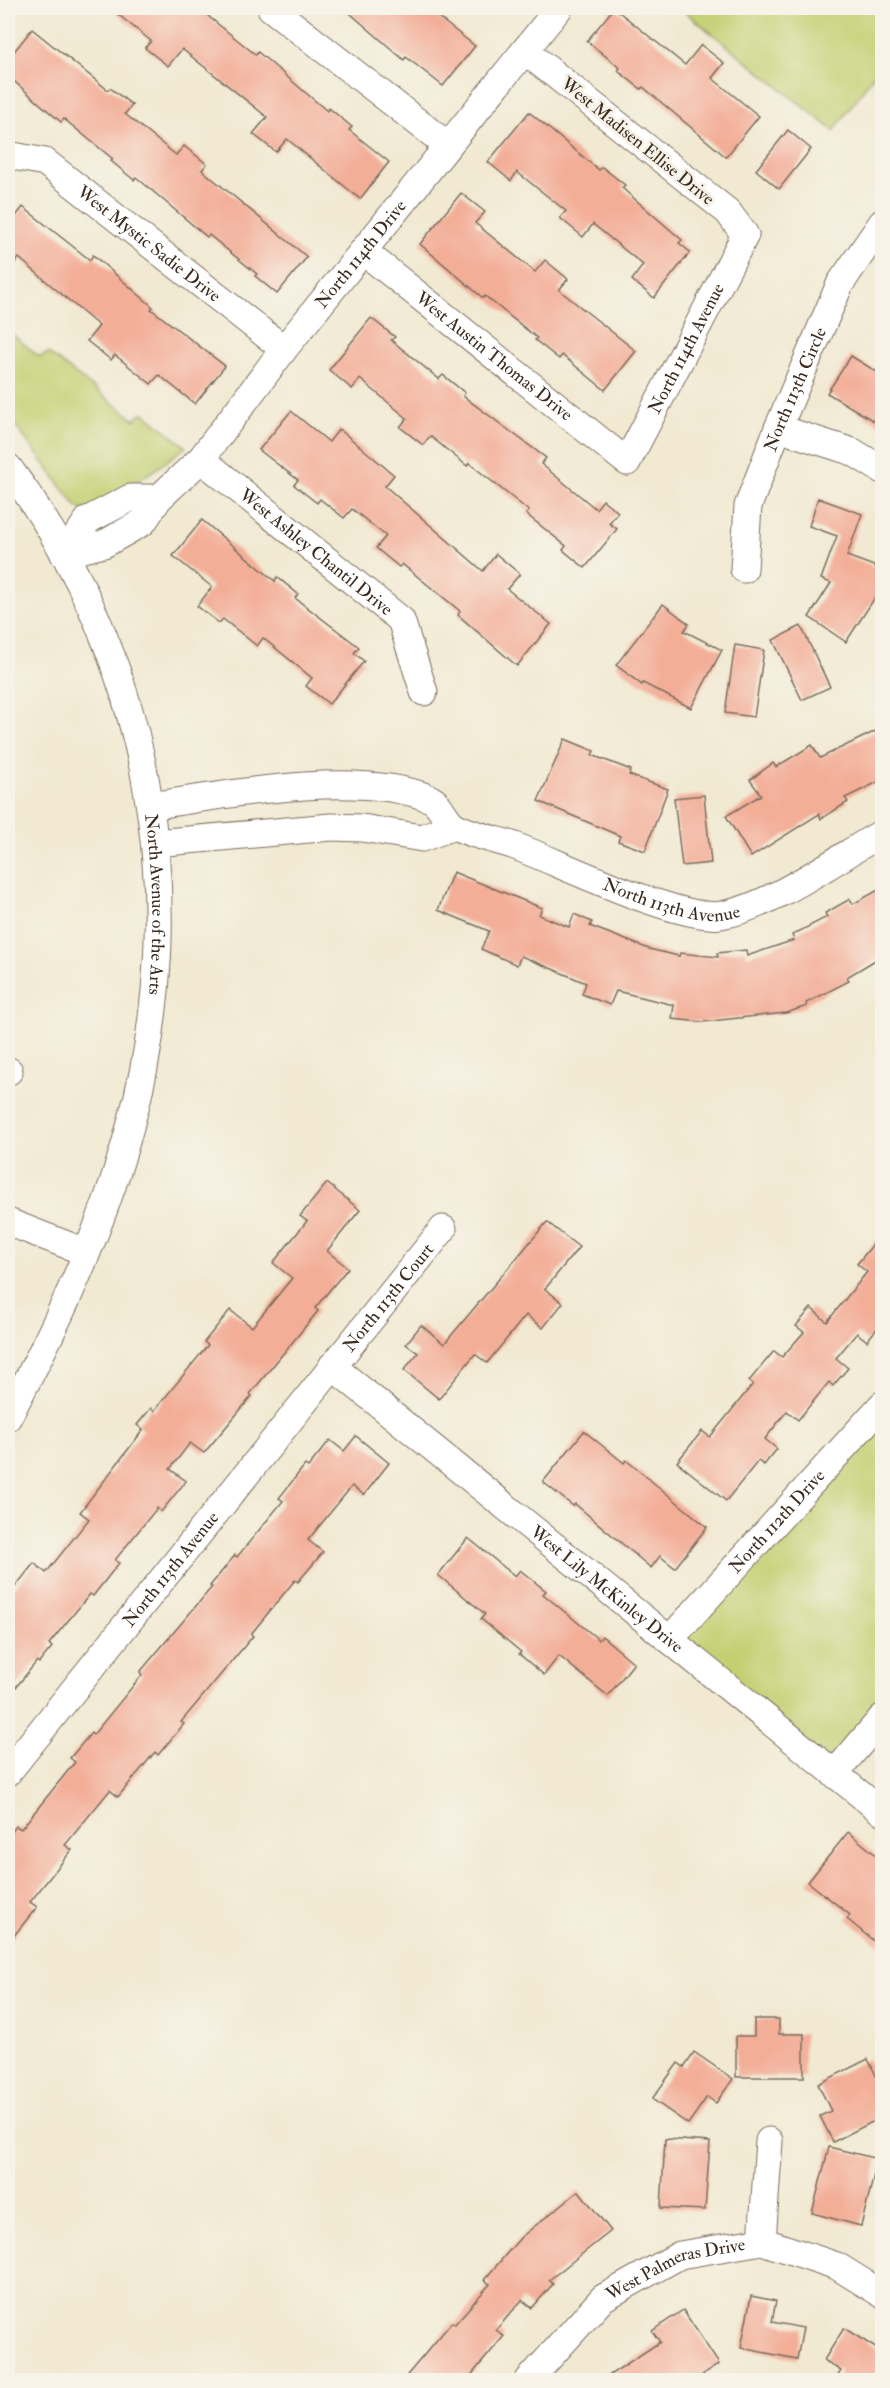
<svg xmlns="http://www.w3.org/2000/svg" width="890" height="2388" viewBox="0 0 890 2388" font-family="'IM FELL Double Pica',serif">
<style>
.green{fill:#c3d072;stroke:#7f7d48;stroke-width:1.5}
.building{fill:#f3ae98}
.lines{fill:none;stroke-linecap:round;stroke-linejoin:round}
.minor-casing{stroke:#7b6d5d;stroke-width:29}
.minor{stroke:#fff;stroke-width:27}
.labels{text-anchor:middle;stroke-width:6;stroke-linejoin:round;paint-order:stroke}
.street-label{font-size:18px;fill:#3b2a1e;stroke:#f7f3e8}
</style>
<rect width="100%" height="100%" fill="#f7f3e8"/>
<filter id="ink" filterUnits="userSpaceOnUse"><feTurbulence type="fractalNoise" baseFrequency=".0167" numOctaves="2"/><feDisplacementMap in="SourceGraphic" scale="12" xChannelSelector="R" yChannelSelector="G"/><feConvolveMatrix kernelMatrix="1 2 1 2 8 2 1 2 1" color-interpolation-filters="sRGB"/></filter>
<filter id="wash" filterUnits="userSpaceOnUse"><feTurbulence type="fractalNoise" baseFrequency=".008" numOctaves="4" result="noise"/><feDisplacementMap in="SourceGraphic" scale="24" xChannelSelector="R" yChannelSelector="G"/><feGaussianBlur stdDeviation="1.35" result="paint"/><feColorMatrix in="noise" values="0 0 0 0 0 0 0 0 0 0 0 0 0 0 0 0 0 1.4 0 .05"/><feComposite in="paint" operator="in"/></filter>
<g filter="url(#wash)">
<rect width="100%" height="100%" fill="#f1e9d2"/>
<g class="green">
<path d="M680 8H882V63L834 131Z"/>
<path d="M8 331 40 357 48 353 135 420 143 412 186 447C155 471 119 495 82 510L77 507 8 416Z"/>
<path d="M882 1405V1718L834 1774 670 1639Z"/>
</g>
<g id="blocks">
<g class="building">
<path d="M110 8H215L208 16 256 55 258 52 327 111 329 108 352 127 349 130 389 162 360 199 287 139 276 152 253 134 267 117 182 49 168 66 145 48 151 41Z"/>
<path d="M344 8H446L438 17 475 46 443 86 406 57 404 60Z"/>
<path d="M614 8 685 65 701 45 724 63 712 78 759 116 726 157 643 87 641 89 618 71 620 68 587 41Z"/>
<path d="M32 29 108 90 110 88 132 105 125 114 176 155 184 146 207 164 202 170 307 257 277 294 255 276 257 274 209 235 207 237 136 177 134 180 111 161 113 159 64 119 61 122 8 76V59Z"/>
<path d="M529 112 599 170 602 167 625 185 622 188 682 240 679 243 690 252 654 298 632 280 643 265 593 224 583 237 560 218 566 211 517 172 511 181 488 162Z"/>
<path d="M788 130 811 149 779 189 756 170Z"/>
<path d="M461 193 485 212 475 223 535 272 545 260 568 279 559 290 636 351 605 390 562 355 559 359 535 340 537 338 485 296 483 298 420 244Z"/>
<path d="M23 207 90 260 93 255 153 307 151 309 225 366 195 404 159 375 151 384 115 355 111 360 87 341 99 326 19 258 8 271V226Z"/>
<path d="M371 318 395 337 391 340 439 379 443 375 465 393 463 396 546 458 541 464 596 509 603 500 618 512 609 523 617 529 585 568 563 550 566 546 526 514 529 511 469 463 467 466 430 436 423 445 400 427 407 418 360 379 352 389 329 370Z"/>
<path d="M851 356 882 375V426L827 393Z"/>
<path d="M291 411 329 442 339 429 362 448 394 475 385 486 483 571 496 554 520 574 507 589 551 624 517 666 458 615 460 611 402 564 399 567 376 548 386 536 352 509 344 518 320 499 317 503 294 485 298 480 259 450Z"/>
<path d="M818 498 862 514 847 556 882 569V602L874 599 846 642 809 617 831 583 821 579 837 536 809 526Z"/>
<path d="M202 520 275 581 277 577 298 594 295 598 359 647 354 653 364 661 329 704 306 686 312 678 263 638 257 646 223 619 219 623 197 606 212 587 173 556Z"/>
<path d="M663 604 689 624 684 631 722 650 691 708 643 683 642 685 616 665Z"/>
<path d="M801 626 830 687 802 700 773 640Z"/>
<path d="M735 645 764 650 754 717 725 713Z"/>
<path d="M882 728V780L845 798 848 802 821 819 819 814 751 857 726 816 761 795 750 780 773 763 776 767 812 745 820 758Z"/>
<path d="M565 739 594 751 592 755 631 770 629 775 668 789 645 851 618 841 620 836 538 801Z"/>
<path d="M704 795 711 863 682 866 674 798Z"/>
<path d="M453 872 542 908 539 915 569 927 574 914 592 922 590 926 649 949 679 956 680 953 718 957 717 953 746 950 747 956 794 940 792 935 827 917 825 913 850 899 853 904 882 888V956L847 977 849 981 806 1003 807 1006 786 1013 702 1022 672 1019 674 1005 616 991 610 1005 582 994 586 983 521 956 517 965 481 949 489 931 438 910Z"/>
<path d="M327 1183 360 1210 327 1251 348 1268 315 1308 318 1311 250 1394 252 1396 204 1453 190 1443 170 1469 186 1481 161 1512 157 1508 115 1560 119 1563 93 1596 90 1594 49 1644 52 1647 39 1663 37 1661 8 1697V1596L34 1563 46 1573 89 1519 80 1512 143 1430 137 1425 151 1408 154 1411 208 1345 204 1342 230 1310 252 1327 292 1278 273 1263 307 1221 300 1216Z"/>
<path d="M547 1222 579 1247 545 1289 563 1303 543 1328 526 1315 487 1363 475 1354 439 1399 404 1370 418 1353 406 1344 421 1325 444 1344Z"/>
<path d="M882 1233V1322L867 1341 857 1333 836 1358 848 1368 833 1386 829 1382 798 1420 787 1411 765 1439 777 1449 764 1465 758 1461 726 1501 677 1462 702 1431 710 1437 753 1384 749 1381 774 1351 782 1357 804 1332 796 1326 811 1308 827 1322 867 1272 857 1264Z"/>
<path d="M584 1431 624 1463 626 1460 707 1527 675 1568 660 1556 651 1568 575 1504 573 1506 543 1482Z"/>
<path d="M356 1436 389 1463 364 1495 352 1486 308 1540 323 1552 298 1582 295 1580 251 1634 253 1636 181 1722 184 1724 158 1755 155 1752 118 1797 110 1790 65 1845 72 1850 30 1902 37 1907 8 1943V1837L16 1826 21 1829 75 1762 70 1758 91 1733 93 1735 142 1675 140 1672 212 1587 210 1586 235 1555 237 1557 283 1501 279 1498 305 1465 308 1467 330 1440 344 1451Z"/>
<path d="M468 1538 515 1576 520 1570 546 1591 543 1594 599 1640 602 1636 634 1663 608 1696 559 1656 544 1675 519 1654 521 1652 481 1619 485 1614 438 1575Z"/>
<path d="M848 1832 882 1860V1948L847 1919 850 1915 808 1882Z"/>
<path d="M754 2019H779V2034H804V2077H736V2036H754Z"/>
<path d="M694 2052 733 2079 716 2103 707 2097 688 2124 652 2099 678 2063 684 2067Z"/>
<path d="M868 2059 882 2088V2117L833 2142 820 2116 831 2111 818 2084Z"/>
<path d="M665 2139 710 2142 705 2210 661 2208Z"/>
<path d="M829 2147 878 2159 861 2226 812 2213Z"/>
<path d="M579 2191 611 2231 549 2280 553 2284 532 2308 522 2300 496 2330 504 2336 467 2380H403L452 2322 455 2324 490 2284 484 2280 521 2237Z"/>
<path d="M751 2296 776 2301 772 2322 803 2328 797 2359 741 2348Z"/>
<path d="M683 2310 719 2364 695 2380H602L660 2342 652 2331Z"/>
<path d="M844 2328 882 2352V2380H835L841 2371 824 2360Z"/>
</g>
</g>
</g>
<g filter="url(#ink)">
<use href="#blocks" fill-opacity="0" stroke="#7b6d5d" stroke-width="1.5"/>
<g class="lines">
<defs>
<g id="minor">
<path d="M271 8 447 145"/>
<path id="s1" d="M8 155 45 162 284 349"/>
<path id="s2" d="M363 251 627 462 745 235 728 212 525 51"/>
<path d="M778 428 853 452 882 470"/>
<path id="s3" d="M201 459 401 620 424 692"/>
<path id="s4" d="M8 467C150 655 193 901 130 1127 104 1225 56 1328 8 1417"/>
<path id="s5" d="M64 554 104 544 143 522 159 498 201 459 284 349 559 8"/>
<path d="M64 554 88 520 130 498H159"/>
<path id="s6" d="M744 569 748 506 778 428 840 284 882 223"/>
<path id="s7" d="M151 806C227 794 360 769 431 799 441 804 445 820 455 826 468 834 499 840 515 846 560 863 678 921 721 915 769 908 838 858 882 833"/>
<path d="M155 843 331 827 362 828 422 838 454 826"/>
<path d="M8 1071H9"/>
<path d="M8 1222 85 1252"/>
<path id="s8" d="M332 1366 882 1812"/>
<path id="s9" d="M670 1639 882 1405"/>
<path id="s10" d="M8 1772 443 1229"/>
<path d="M834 1774 882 1718"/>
<path d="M762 2241 769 2141"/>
<path id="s11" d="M529 2380 603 2298 680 2255 762 2241 837 2266 882 2294"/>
</g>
</defs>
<use href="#minor" class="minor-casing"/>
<use href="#minor" class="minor"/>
</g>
</g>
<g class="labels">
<g class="street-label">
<text transform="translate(638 141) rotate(39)" y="6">West Madisen Ellise Drive</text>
<text dy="6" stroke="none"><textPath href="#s1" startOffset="170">West Mystic Sadie Drive</textPath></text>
<text dy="6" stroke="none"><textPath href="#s5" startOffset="432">North 114th Drive</textPath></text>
<text dy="6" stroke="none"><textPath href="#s2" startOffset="466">North 114th Avenue</textPath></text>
<text dy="6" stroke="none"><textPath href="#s2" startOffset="168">West Austin Thomas Drive</textPath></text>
<text dy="6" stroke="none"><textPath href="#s6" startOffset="189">North 113th Circle</textPath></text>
<text dy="6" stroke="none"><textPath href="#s3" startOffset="148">West Ashley Chantil Drive</textPath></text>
<text dy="6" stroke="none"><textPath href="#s7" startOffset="550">North 113th Avenue</textPath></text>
<text dy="6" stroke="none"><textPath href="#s4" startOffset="470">North Avenue of the Arts</textPath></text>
<text dy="6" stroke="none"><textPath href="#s10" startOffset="608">North 113th Court</textPath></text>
<text dy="6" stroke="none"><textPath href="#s9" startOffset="159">North 112th Drive</textPath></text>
<text dy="6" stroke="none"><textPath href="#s10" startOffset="260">North 113th Avenue</textPath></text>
<text dy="6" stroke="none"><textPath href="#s8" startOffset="354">West Lily McKinley Drive</textPath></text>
<text dy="6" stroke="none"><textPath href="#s11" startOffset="190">West Palmeras Drive</textPath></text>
</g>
</g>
<rect width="890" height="2388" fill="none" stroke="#f7f3e8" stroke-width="30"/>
</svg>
